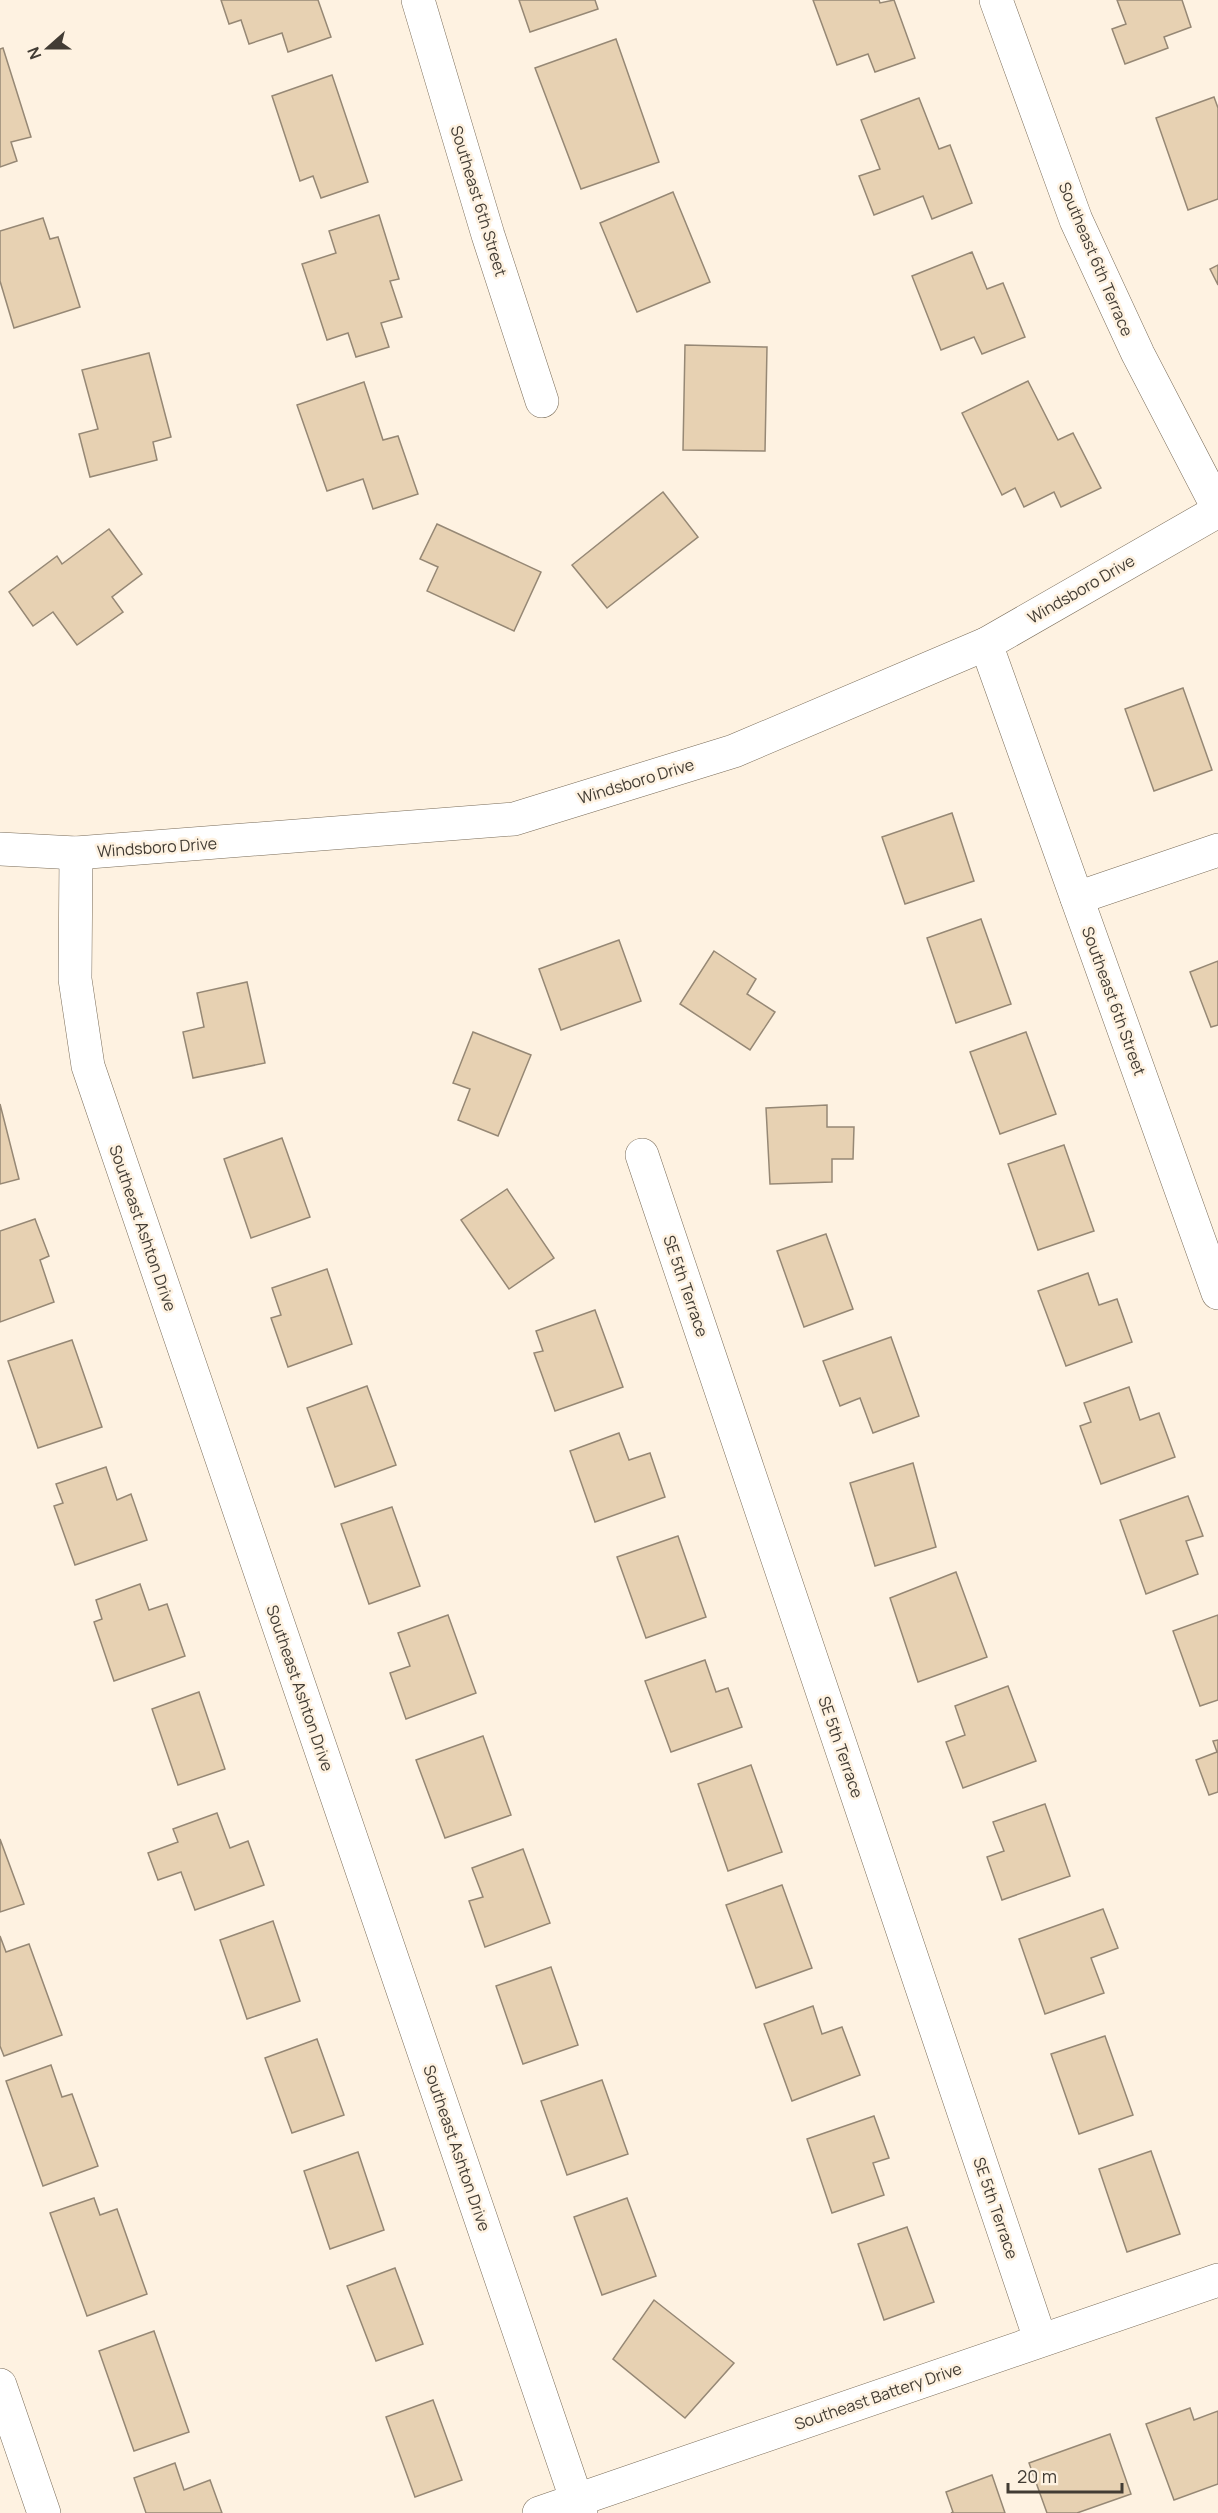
<svg xmlns="http://www.w3.org/2000/svg" width="1218" height="2513" viewBox="0 0 1218 2513" font-family="Manrope,sans-serif">
<style>
.building{fill:#e7d1b2;stroke:#968875;stroke-width:1.5}
.lines{fill:none;stroke-linecap:round;stroke-linejoin:round}
.minor-casing{stroke:#796c59;stroke-width:34}
.minor{stroke:#fff;stroke-width:33}
.labels{text-anchor:middle;stroke-width:5;stroke-linejoin:round;paint-order:stroke}
.street-label{font-size:16px;fill:#423c34;stroke:#fef2e1}
</style>
<rect width="100%" height="100%" fill="#fef2e1"/>
<g class="building">
<path d="M221 0H318L331 37 288 52 282 33 249 44 241 20 229 24Z"/>
<path d="M519 0H595L598 9 530 32Z"/>
<path d="M813 0H879L880 3 894 0 915 58 875 72 868 54 837 65Z"/>
<path d="M1117 0H1182L1191 27 1164 37 1168 48 1125 64 1112 29 1126 24Z"/>
<path d="M616 39 659 162 581 189 535 68Z"/>
<path d="M3 48 31 137 11 142 17 161 0 167V49Z"/>
<path d="M332 75 368 182 321 198 313 176 300 181 272 96Z"/>
<path d="M1214 97 1218 108V199L1188 210 1156 118Z"/>
<path d="M919 98 939 149 950 145 972 203 932 219 923 196 874 215 859 176 880 169 861 120Z"/>
<path d="M673 192 710 282 637 312 600 223Z"/>
<path d="M379 215 399 279 390 281 402 317 381 323 389 347 356 357 348 333 327 340 302 264 336 253 329 231Z"/>
<path d="M43 218 50 239 58 237 80 307 14 328 0 281V231Z"/>
<path d="M972 252 987 289 1003 283 1025 337 982 354 974 337 941 350 912 276Z"/>
<path d="M1218 265V285L1210 269Z"/>
<path d="M685 345 767 347 765 451 683 450Z"/>
<path d="M149 353 171 437 153 442 157 460 90 477 79 434 98 429 82 370Z"/>
<path d="M1028 381 1058 440 1073 433 1101 488 1061 507 1054 492 1024 507 1015 488 1002 495 962 413Z"/>
<path d="M364 382 383 440 398 436 418 494 373 509 363 479 327 491 297 405Z"/>
<path d="M663 492 698 537 607 608 572 565Z"/>
<path d="M437 524 541 572 514 631 427 591 438 567 420 559Z"/>
<path d="M109 529 142 574 112 597 123 612 77 645 53 612 33 626 9 592 57 556 62 564Z"/>
<path d="M1183 688 1212 770 1154 791 1125 709Z"/>
<path d="M952 813 974 881 905 904 882 837Z"/>
<path d="M981 919 1011 1004 956 1023 927 938Z"/>
<path d="M619 940 641 1001 561 1030 539 969Z"/>
<path d="M714 951 756 979 747 994 775 1012 750 1050 680 1004Z"/>
<path d="M1218 961V1025L1211 1027 1190 972Z"/>
<path d="M247 982 265 1063 193 1078 183 1032 204 1027 197 993Z"/>
<path d="M473 1032 531 1055 498 1136 458 1120 470 1089 453 1083Z"/>
<path d="M1026 1032 1056 1114 1000 1134 970 1052Z"/>
<path d="M0 1104 19 1179 0 1184Z"/>
<path d="M827 1105V1127H854L853 1159H832V1182L770 1184 766 1108Z"/>
<path d="M282 1138 310 1217 251 1238 224 1159Z"/>
<path d="M1064 1145 1094 1231 1038 1250 1008 1164Z"/>
<path d="M507 1189 554 1258 509 1289 461 1220Z"/>
<path d="M35 1219 49 1256 40 1260 54 1302 0 1322V1231Z"/>
<path d="M826 1234 853 1309 804 1327 777 1251Z"/>
<path d="M327 1269 352 1344 288 1367 271 1318 281 1315 272 1288Z"/>
<path d="M1088 1273 1099 1305 1117 1299 1132 1342 1066 1366 1038 1291Z"/>
<path d="M595 1310 623 1387 555 1411 534 1353 543 1351 536 1331Z"/>
<path d="M891 1337 919 1416 873 1433 860 1398 840 1406 823 1361Z"/>
<path d="M72 1340 102 1427 38 1448 8 1361Z"/>
<path d="M367 1386 396 1465 335 1487 307 1408Z"/>
<path d="M1129 1387 1140 1420 1159 1413 1175 1457 1101 1484 1080 1426 1091 1422 1084 1403Z"/>
<path d="M619 1433 629 1460 650 1453 665 1497 595 1522 570 1451Z"/>
<path d="M913 1463 936 1547 875 1566 850 1483Z"/>
<path d="M106 1467 117 1500 131 1494 147 1540 75 1565 54 1506 63 1503 56 1484Z"/>
<path d="M1188 1496 1203 1536 1186 1541 1198 1574 1146 1594 1120 1520Z"/>
<path d="M392 1507 420 1586 369 1604 341 1524Z"/>
<path d="M678 1536 706 1617 646 1638 617 1557Z"/>
<path d="M956 1572 987 1657 918 1682 890 1598Z"/>
<path d="M140 1584 149 1610 167 1604 185 1656 114 1681 94 1622 102 1619 96 1600Z"/>
<path d="M448 1615 476 1693 406 1719 390 1673 410 1666 398 1633Z"/>
<path d="M1218 1615V1700L1200 1706 1173 1631Z"/>
<path d="M705 1660 716 1692 728 1688 742 1727 671 1752 645 1681Z"/>
<path d="M1008 1686 1036 1761 963 1788 946 1742 965 1735 955 1706Z"/>
<path d="M199 1692 225 1769 178 1785 152 1709Z"/>
<path d="M483 1736 511 1815 445 1838 416 1760Z"/>
<path d="M1218 1740V1792L1209 1795 1196 1760 1217 1752 1213 1741Z"/>
<path d="M751 1765 782 1852 728 1871 698 1784Z"/>
<path d="M1045 1804 1070 1876 1002 1900 987 1857 1004 1851 993 1822Z"/>
<path d="M217 1813 230 1848 248 1841 264 1885 195 1910 181 1872 158 1880 148 1853 178 1842 173 1829Z"/>
<path d="M0 1839 24 1904 0 1912Z"/>
<path d="M523 1849 550 1923 485 1947 469 1901 483 1897 472 1868Z"/>
<path d="M782 1885 812 1968 756 1988 726 1905Z"/>
<path d="M1103 1909 1118 1948 1091 1958 1104 1993 1045 2014 1019 1939Z"/>
<path d="M273 1921 300 2001 247 2019 220 1940Z"/>
<path d="M0 1936 6 1952 29 1944 62 2035 4 2056 0 2046Z"/>
<path d="M551 1967 578 2045 523 2064 496 1986Z"/>
<path d="M813 2006 822 2034 842 2027 860 2075 792 2101 764 2024Z"/>
<path d="M1105 2036 1133 2115 1079 2134 1051 2054Z"/>
<path d="M317 2039 344 2115 292 2133 265 2058Z"/>
<path d="M51 2065 62 2097 72 2094 98 2166 43 2186 6 2081Z"/>
<path d="M602 2080 628 2154 567 2175 541 2101Z"/>
<path d="M874 2116 889 2158 873 2163 884 2195 832 2213 807 2139Z"/>
<path d="M1151 2151 1180 2234 1127 2252 1099 2169Z"/>
<path d="M358 2152 384 2230 330 2249 304 2171Z"/>
<path d="M94 2198 100 2215 117 2209 147 2294 87 2316 50 2213Z"/>
<path d="M627 2198 656 2276 602 2295 574 2217Z"/>
<path d="M907 2227 934 2302 884 2320 858 2244Z"/>
<path d="M395 2268 423 2344 376 2361 347 2286Z"/>
<path d="M654 2300 734 2363 685 2418 613 2359Z"/>
<path d="M154 2331 189 2432 134 2451 99 2351Z"/>
<path d="M433 2400 462 2480 415 2497 386 2417Z"/>
<path d="M1190 2408 1194 2420 1218 2411V2484L1174 2500 1146 2424Z"/>
<path d="M1110 2434 1131 2494 1077 2513H1047L1029 2463Z"/>
<path d="M175 2463 184 2490 210 2480 222 2513H146L134 2478Z"/>
<path d="M992 2475 1005 2513H951L953 2512 946 2492Z"/>
</g>
<g class="lines">
<defs>
<g id="minor">
<path d="M418 0 488 235 542 401"/>
<path d="M996 0 1076 220 1138 354 1218 508"/>
<path d="M986 644 1218 1293"/>
<path d="M0 849 76 853 514 819 734 751 986 644 1218 511"/>
<path d="M76 853 75 979 88 1066 581 2513"/>
<path d="M1077 898 1218 850"/>
<path d="M642 1155 1040 2339"/>
<path d="M0 2385 44 2513"/>
<path d="M539 2513 1218 2280"/>
</g>
</defs>
<use href="#minor" class="minor-casing"/>
<use href="#minor" class="minor"/>
</g>
<g class="labels">
<g class="street-label">
<text transform="translate(479 201) rotate(73)" y="6">Southeast 6th Street</text>
<text transform="translate(1096 259) rotate(67)" y="6">Southeast 6th Terrace</text>
<text transform="translate(1081 589) rotate(-30)" y="6">Windsboro Drive</text>
<text transform="translate(636 781) rotate(-17)" y="6">Windsboro Drive</text>
<text transform="translate(157 847) rotate(-4)" y="6">Windsboro Drive</text>
<text transform="translate(1114 1001) rotate(70)" y="6">Southeast 6th Street</text>
<text transform="translate(143 1228) rotate(71)" y="6">Southeast Ashton Drive</text>
<text transform="translate(686 1286) rotate(71)" y="6">SE 5th Terrace</text>
<text transform="translate(300 1688) rotate(71)" y="6">Southeast Ashton Drive</text>
<text transform="translate(841 1747) rotate(71)" y="6">SE 5th Terrace</text>
<text transform="translate(457 2148) rotate(71)" y="6">Southeast Ashton Drive</text>
<text transform="translate(996 2208) rotate(71)" y="6">SE 5th Terrace</text>
<text transform="translate(878 2396) rotate(-19)" y="6">Southeast Battery Drive</text>
</g>
</g>
<g transform="translate(48 48) rotate(249)" stroke="#fef2e1" stroke-width="4.5" paint-order="stroke">
<path d="M0-4.5L10 22L0 15L-10 22Z" fill="#423c34"/>
<text y="-9" font-size="16" font-weight="bold" text-anchor="middle" fill="#423c34">N</text>
</g>
<path d="M1008 2483v9h114v-9" fill="none" stroke="#423c34" stroke-width="3"/>
<text x="1017" y="2483" font-size="18" fill="#423c34" stroke="#fef2e1" stroke-width="4.5" paint-order="stroke">20 m</text>
</svg>
